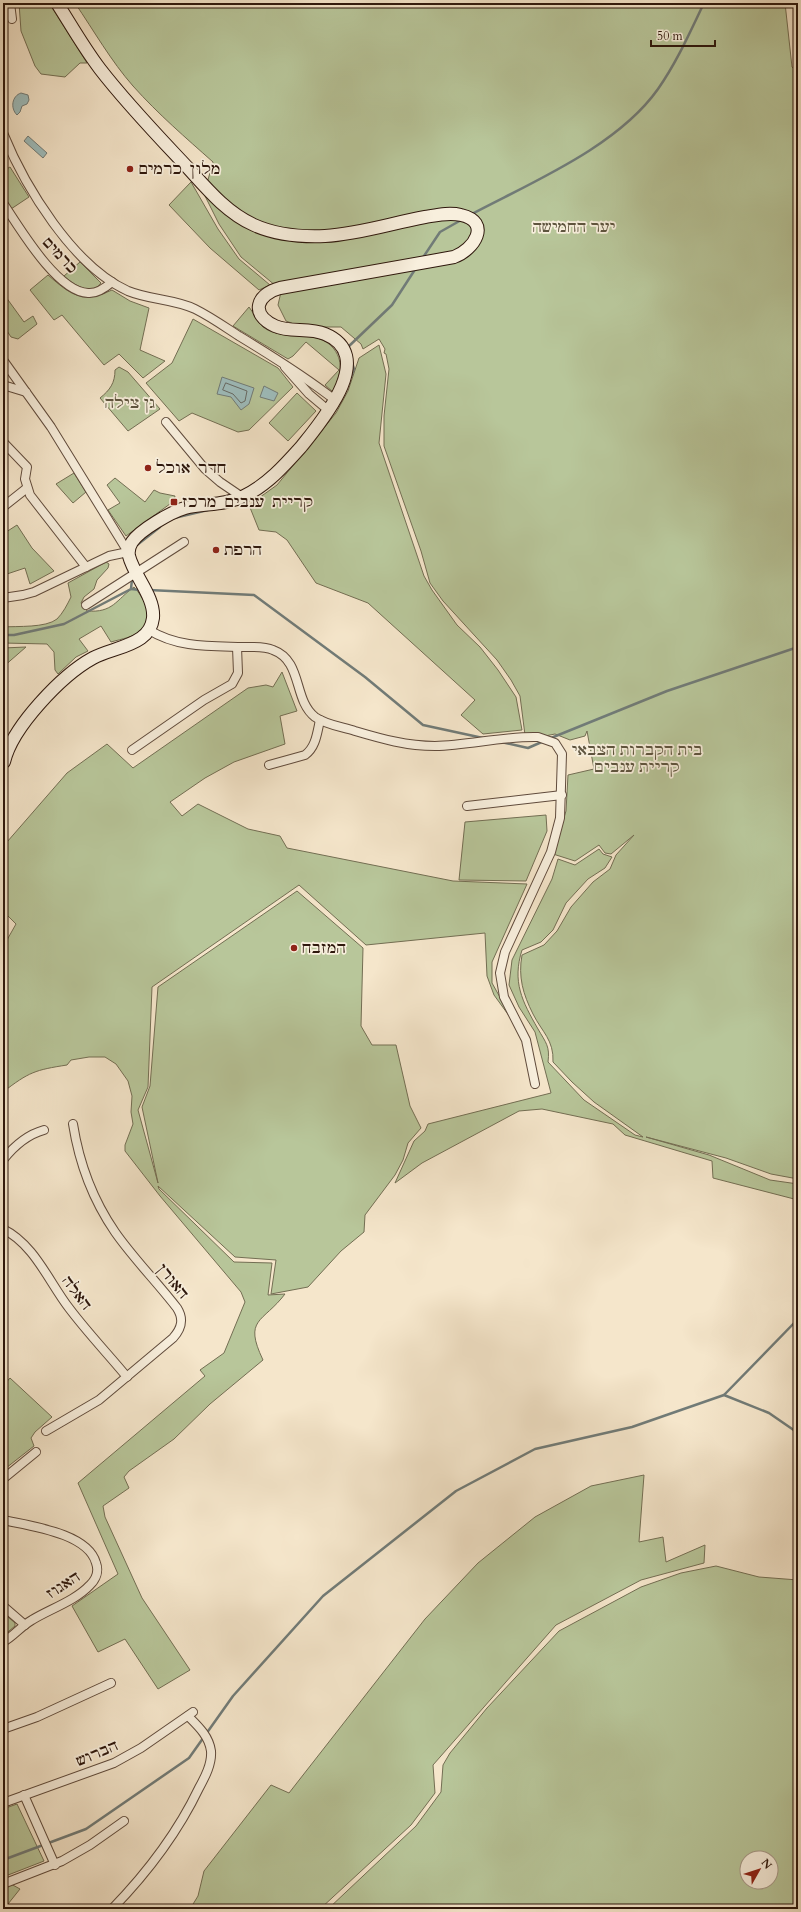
<svg xmlns="http://www.w3.org/2000/svg" width="801" height="1912" viewBox="0 0 801 1912" font-family="Cardo,'Frank Ruhl Libre',serif">
<style>
.green{fill:#b8c69a;stroke:#736e53;fill-rule:evenodd}
.water{fill:#9ebebe;stroke:#717b77}
.lines{fill:none;stroke-linecap:round;stroke-linejoin:round}
.shore{stroke:#666a65;stroke-width:1}
.stream{stroke:#717b77;stroke-width:2.5}
.minor-casing{stroke:#604b3c;stroke-width:10}
.secondary-casing{stroke:#2e170c;stroke-width:14}
.minor{stroke:#f8efdd;stroke-width:8}
.secondary{stroke:#f8efdd;stroke-width:12}
.poi-dot{fill:#8f2418;stroke:#f8efdd;stroke-width:1.5}
.labels{text-anchor:middle;stroke-width:3.5;stroke-linejoin:round;paint-order:stroke}
.poi-label{font-size:15px;fill:#2e170c;stroke:#f8efdd;text-anchor:start}
.park-label{font-size:15px;font-style:italic;fill:#5e543e;stroke:#f8efdd}
.street-label{font-size:15px;fill:#2e170c;stroke:#f8efdd}
</style>
<rect width="100%" height="100%" fill="#f5e6cb"/>
<filter id="stains"><feTurbulence type="fractalNoise" baseFrequency=".005" numOctaves="4"/><feColorMatrix values="0 0 0 0 .2 0 0 0 0 .09 0 0 0 0 .02 0 0 0 .5 -.17"/></filter>
<radialGradient id="worn" r=".72"><stop offset=".6" stop-color="#630" stop-opacity="0"/><stop offset="1" stop-color="#630" stop-opacity=".3"/></radialGradient>
<g class="green">
<path d="M19 3H49L87 63H80L65 77 41 74 35 66 21 31Z"/>
<path d="M75 3H785L792 67 798 72V1179L771 1174 726 1158 646 1137 709 1155 770 1180 798 1184V1200L713 1178 712 1161 625 1135 613 1124 542 1109 519 1111 422 1163 395 1183 414 1141 425 1131 428 1124 551 1093 535 1032 519 1007 509 985 512 960 552 879 558 859 575 865 599 849 603 854 612 857 605 868 588 879 566 903 553 930 541 942 522 950C512 982 522 1001 538 1029 546 1043 550 1046 548 1062L584 1100 635 1135 643 1137 594 1102 572 1082 553 1062C554 1040 542 1032 533 1014 523 994 518 977 522 955L544 945 557 931 571 907 593 882 610 869 616 855 634 835 611 854 605 853 599 845 575 861 553 854 566 811 568 775 594 769 587 731 585 736 570 740 555 734 545 736 525 735 520 696 511 680 497 660 443 601 430 583 421 551 384 446V416L389 369 386 354 384 353 385 349 379 339 363 349 361 344 341 327H302L286 321 278 305 281 292 276 286 241 257 219 224 204 194 213 162C186 138 158 114 133 86 111 61 94 31 75 3Z"/>
<path d="M10 167 29 197 11 209 3 197V171Z"/>
<path d="M191 182 218 229 239 259 270 285 259 290 210 248 169 205Z"/>
<path d="M80 262 101 283C91 297 73 284 64 276Z"/>
<path d="M48 275C71 295 82 304 112 290L130 301 149 308 140 350 165 361 143 378 119 354 104 365 62 315 54 320 30 290Z"/>
<path d="M3 293 24 322 33 316 37 324 18 339 11 337 3 325Z"/>
<path d="M249 307C254 313 257 322 263 327 284 343 317 327 334 349 345 364 339 377 333 392L325 385 339 370 306 342 293 356 288 359 233 326Z"/>
<path d="M193 319 278 368 293 387 249 430 238 432 192 413 179 421 146 383 172 363Z"/>
<path d="M379 345 386 374 379 443 424 576 432 590 457 625 480 647 498 670 516 697 522 730 483 734 461 715 475 700 368 603 316 583 287 540 276 532 259 530 249 505 277 485 336 413 348 391 359 358Z"/>
<path d="M119 367 128 372 160 409 128 431 100 398C110 390 115 383 115 370Z"/>
<path d="M297 393 316 411 288 441 269 423Z"/>
<path d="M74 473 86 492 73 503 56 484Z"/>
<path d="M115 478 145 502 154 490 160 493 175 496 174 501 126 536 108 510 120 503 107 485Z"/>
<path d="M17 525 32 548 54 571 30 584 25 568 4 575 3 534Z"/>
<path d="M106 562 109 564 108 568 97 580 94 589 84 597 81 603 87 611C113 613 116 600 134 587 143 597 155 616 143 629 136 637 121 639 111 642L101 626 79 639 88 651 76 657 58 674 55 670 54 652 47 644 3 643V627C17 626 46 628 57 619 63 613 67 605 71 597L68 583Z"/>
<path d="M26 647 3 667V648Z"/>
<path d="M282 672 297 711 280 716 285 744 234 762 205 778 170 802 182 816 198 804 248 829 280 836 287 848 453 881 527 884 492 962V983L515 1024 494 995 487 976 485 933 366 945 299 885 152 987 148 1087 138 1110 158 1183 142 1107 150 1086 158 987 297 891 363 948 361 1026 372 1045H396L410 1106 421 1128 408 1143 403 1160 395 1175 365 1215 364 1232 341 1251 308 1287 271 1294 276 1260 235 1257 158 1186 159 1189 234 1262 272 1263 268 1295 285 1294C263 1323 243 1318 263 1360L210 1404 174 1439 129 1471 124 1477 129 1488 103 1506 105 1517 142 1598 190 1670 158 1689 125 1639 98 1652 72 1606 118 1574 78 1483 205 1376 200 1370 224 1353 245 1302 241 1292 160 1196 125 1151V1145L133 1124 131 1112 132 1096 128 1081 116 1064 105 1057H89L71 1060 67 1065C35 1070 29 1072 3 1092V947L16 924 3 911V840L7 842 67 773 107 744 133 768 248 688 266 685 273 687Z"/>
<path d="M546 815 547 831 526 881 459 880 465 822Z"/>
<path d="M10 1378 52 1417 35 1432 31 1438 34 1446 6 1468 3 1465V1386Z"/>
<path d="M644 1475 639 1542 663 1537 666 1562 705 1545 704 1563 641 1580 556 1625 433 1765 435 1793 411 1825 320 1909H190L198 1896 204 1871 271 1785 289 1793 425 1619 478 1563 535 1517 591 1486Z"/>
<path d="M716 1566 759 1577 798 1580V1909H328L416 1826 441 1792 443 1765 450 1753 487 1708 559 1631 641 1587 681 1573ZM747 1858H771V1882H747Z"/>
<path d="M7 1616 15 1623V1626L3 1636V1619Z"/>
<path d="M17 1804 44 1861 3 1877V1809Z"/>
<path d="M11 1884 20 1889 4 1909 3 1887Z"/>
</g>
<g class="water">
<path d="M21 93 28 95 29 100 27 104 22 106 20 112 17 115C10 108 12 96 21 93Z"/>
<path d="M28 136 47 153 43 158 24 141Z"/>
<path d="M222 377 254 388 249 404 241 410 231 397 217 394Z"/>
<path d="M264 386 278 393 274 401 260 397Z"/>
</g>
<g class="lines">
<path class="shore" d="M226 383 247 391 245 401 241 403 233 394 223 390Z"/>
<g class="stream">
<path d="M470 215C532 182 617 147 658 89 677 62 690 32 704 3"/>
<path d="M422 259 440 232 463 219"/>
<path d="M349 350 348 347 392 305 416 268"/>
<path d="M351 377 354 369 351 359"/>
<path d="M261 493 275 482"/>
<path d="M240 504 246 502 255 496"/>
<path d="M174 518 208 510"/>
<path d="M137 545 160 527"/>
<path d="M131 589 140 590"/>
<path d="M149 590 254 595 365 677 423 725 483 738"/>
<path d="M3 635H14L64 624 131 589 132 579"/>
<path d="M551 738 667 691 798 647"/>
<path d="M501 742 528 748 544 741"/>
<path d="M724 1395 798 1319"/>
<path d="M3 1860 86 1829 189 1758 233 1696 323 1596 456 1491 535 1449 632 1427 724 1395 769 1413 798 1433"/>
</g>
<defs>
<g id="minor">
<path d="M10 3 12 19"/>
<path d="M3 133C25 187 73 266 128 291 150 300 174 299 195 309 211 317 225 327 239 336 272 356 304 376 335 400"/>
<path d="M3 203C19 227 57 292 88 293 97 294 105 288 112 282"/>
<path d="M3 360 51 427 128 552 109 556 34 592 23 595 3 598"/>
<path d="M285 367 309 394 328 410"/>
<path d="M3 385 26 392"/>
<path d="M166 422 205 469 220 482 242 497"/>
<path d="M3 442 27 467 25 479 30 495 86 567"/>
<path d="M3 507 27 488"/>
<path d="M86 605 184 542"/>
<path d="M149 630C178 648 211 646 243 647 253 647 264 646 273 650 303 661 293 700 315 717 326 725 343 727 355 731 382 739 407 746 435 746 470 745 504 736 538 737L555 743 562 754 560 818 551 852 505 952 500 973 504 997 526 1040 535 1084"/>
<path d="M132 750 204 700 232 684 238 673 237 647"/>
<path d="M269 765 305 755C316 747 317 733 320 720"/>
<path d="M467 806 562 795"/>
<path d="M3 1160C14 1146 26 1135 44 1130"/>
<path d="M3 1229C34 1244 49 1282 69 1308 87 1332 108 1354 127 1377"/>
<path d="M46 1431 99 1400 173 1338C182 1328 184 1319 177 1308 157 1282 133 1258 115 1232 93 1200 79 1162 73 1124"/>
<path d="M3 1479 36 1452"/>
<path d="M3 1520C30 1526 88 1533 96 1563 99 1571 96 1579 90 1585 75 1601 50 1609 32 1620 21 1626 14 1636 3 1642"/>
<path d="M3 1606 25 1625"/>
<path d="M3 1729 37 1717 111 1683"/>
<path d="M24 1795 55 1865"/>
<path d="M3 1803 114 1763 141 1748 193 1712"/>
<path d="M3 1884 62 1861 90 1845 124 1821"/>
<path d="M112 1909C147 1873 177 1834 199 1788 205 1777 212 1764 211 1751 209 1736 198 1726 188 1716"/>
</g>
<path id="secondary" d="M4 762C12 727 62 675 93 658 108 650 127 648 141 638 148 633 152 627 153 618 155 597 134 576 129 556 128 551 129 547 132 542 140 530 171 512 185 508 205 503 224 506 244 496 267 485 284 466 301 447 321 422 378 356 325 334 309 327 290 333 275 326 249 314 257 294 280 288L454 257C474 250 492 222 461 215 449 212 437 215 425 217 392 223 359 234 325 236 300 237 276 235 254 225 227 213 207 189 188 168 158 136 127 104 100 69 84 48 71 25 57 3"/>
</defs>
<use href="#minor" class="minor-casing"/>
<use href="#secondary" class="secondary-casing"/>
<use href="#minor" class="minor"/>
<use href="#secondary" class="secondary"/>
</g>
<g class="poi-dot">
<circle cx="130" cy="169" r="4"/>
<circle cx="148" cy="468" r="4"/>
<rect x="170" y="498" width="8" height="8" rx="2"/>
<circle cx="216" cy="550" r="4"/>
<circle cx="294" cy="948" r="4"/>
</g>
<g class="labels">
<g class="poi-label">
<text x="138" y="174">מלון כרמים</text>
<text x="156" y="473">חדר אוכל</text>
<text x="182" y="507">קריית ענבים מרכז</text>
<text x="224" y="555">הרפת</text>
<text x="302" y="953">המזבח</text>
</g>
<g class="park-label">
<text x="574" y="232">יער החמישה</text>
<text x="130" y="408">גן צילה</text>
<text x="637" y="755">בית הקברות הצבאי<tspan x="637" dy="17">קריית ענבים</tspan></text>
</g>
<g class="street-label">
<text transform="translate(60 255) rotate(47)" y="5">כרמים</text>
<text transform="translate(173 1281) rotate(51)" y="5">האורן</text>
<text transform="translate(77 1293) rotate(53)" y="5">האלה</text>
<text transform="translate(63 1585) rotate(-33)" y="5">האגוז</text>
<text transform="translate(97 1753) rotate(-23)" y="5">הברוש</text>
</g>
</g>
<rect width="801" height="1912" fill="none" stroke="#f5e6cb" stroke-width="16"/>
<rect x="4" y="4" width="793" height="1904" fill="none" stroke="#2e170c" stroke-width="2"/>
<rect x="8" y="8" width="785" height="1896" fill="none" stroke="#2e170c"/>
<g transform="translate(759 1870) rotate(51)"><circle r="19" fill="#f8efdd" stroke="#a79989"/>
<path d="M0-3L7 15L0 10L-7 15Z" fill="#8f2418"/>
<text y="-6" font-size="11" font-weight="bold" text-anchor="middle" fill="#2e170c">N</text>
</g>
<path d="M651 40v6h64v-6" fill="none" stroke="#2e170c" stroke-width="2"/>
<text x="657" y="40" font-size="12" fill="#2e170c" stroke="#f8efdd" stroke-width="3" paint-order="stroke">50 m</text>
<rect width="100%" height="100%" filter="url(#stains)"/>
<rect width="100%" height="100%" fill="url(#worn)"/>
</svg>
